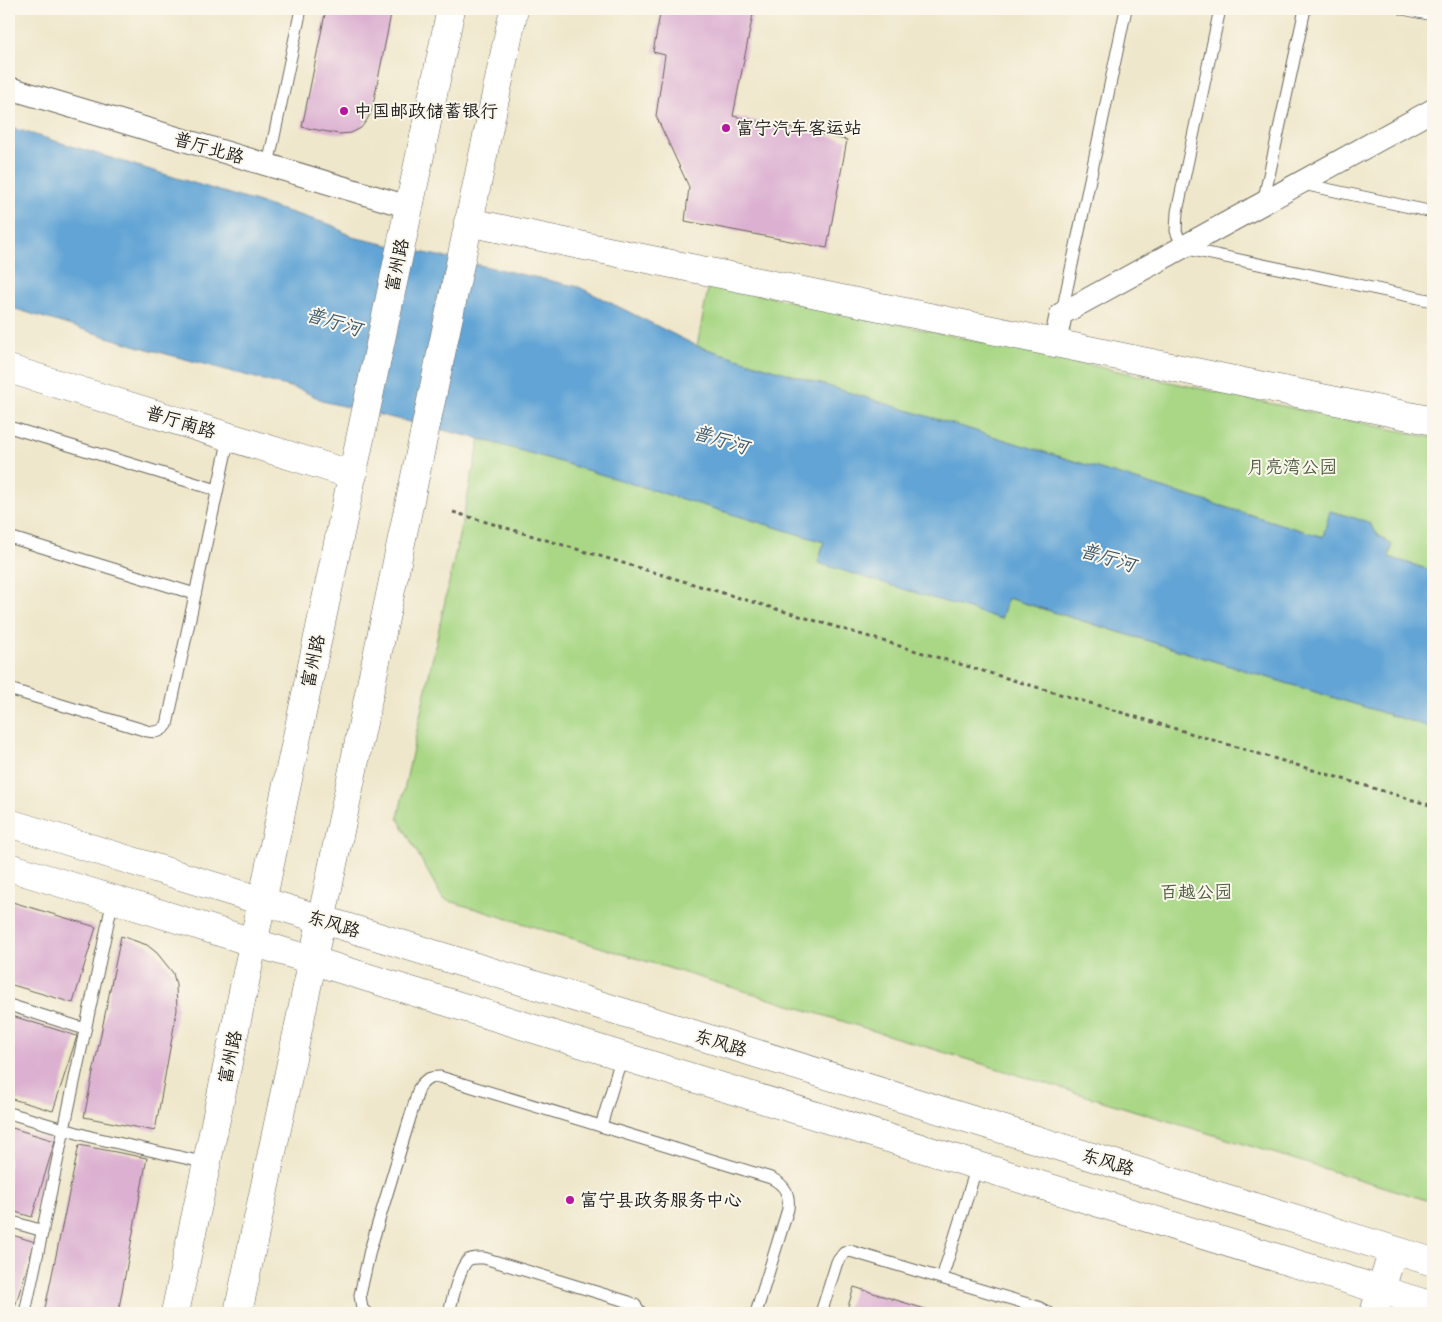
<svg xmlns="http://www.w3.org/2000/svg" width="1442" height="1322" viewBox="0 0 1442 1322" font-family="Dekko,'LXGW WenKai TC',sans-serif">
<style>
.green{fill:#a9d785;stroke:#627a50}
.water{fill:#62a4d5;stroke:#3f6078}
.building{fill:#dcb0d1}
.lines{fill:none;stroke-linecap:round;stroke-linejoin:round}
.lane-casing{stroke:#666359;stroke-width:13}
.street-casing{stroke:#666359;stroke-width:24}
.secondary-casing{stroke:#666359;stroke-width:29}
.path{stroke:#666359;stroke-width:3;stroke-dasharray:4 4;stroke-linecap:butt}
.lane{stroke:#fff;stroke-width:11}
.street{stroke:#fff;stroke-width:22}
.secondary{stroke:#fff;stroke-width:28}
.poi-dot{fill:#b5179e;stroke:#fbf7ec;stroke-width:2}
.labels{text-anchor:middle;stroke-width:4;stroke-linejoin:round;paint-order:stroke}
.poi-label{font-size:18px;fill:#1c1c1c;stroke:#fbf7ec;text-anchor:start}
.street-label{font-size:18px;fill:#1c1c1c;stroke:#fbf7ec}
.park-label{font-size:18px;fill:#4d5d41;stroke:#fbf7ec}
.water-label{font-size:19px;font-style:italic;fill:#3c596f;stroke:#fbf7ec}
</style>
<rect width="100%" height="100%" fill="#fbf7ec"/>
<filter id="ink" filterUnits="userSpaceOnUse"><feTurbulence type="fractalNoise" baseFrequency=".02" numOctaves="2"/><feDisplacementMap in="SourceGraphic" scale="10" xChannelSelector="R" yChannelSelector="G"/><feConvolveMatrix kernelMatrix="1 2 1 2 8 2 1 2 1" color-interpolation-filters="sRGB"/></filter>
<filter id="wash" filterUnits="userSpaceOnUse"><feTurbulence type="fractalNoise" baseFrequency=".0096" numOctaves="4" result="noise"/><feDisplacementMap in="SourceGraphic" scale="20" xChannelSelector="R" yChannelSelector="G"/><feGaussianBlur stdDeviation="1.12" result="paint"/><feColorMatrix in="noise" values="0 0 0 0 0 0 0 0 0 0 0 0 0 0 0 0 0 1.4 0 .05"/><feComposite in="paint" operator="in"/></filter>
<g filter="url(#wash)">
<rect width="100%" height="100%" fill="#efe7cb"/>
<g class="green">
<path d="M709 284 1433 438V571L1389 557 1392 545 1379 536 1368 522 1330 511 1323 537 697 346Z"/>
<path d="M480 439 547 458 824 542 818 562 1001 619 1007 598 1433 728V1202L443 899 398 818Z"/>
</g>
<path class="water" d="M9 127 332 225 352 237 579 287 697 346 1323 537 1330 511 1368 522 1379 536 1392 545 1389 557 1433 571V728L1008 598 1001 619 818 563 824 542 547 458 480 439 326 402 301 390 140 347 9 307Z"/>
<g id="blocks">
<g class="building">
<path d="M326 9H392L372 110 367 120 361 128 351 133 339 134 302 127Z"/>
<path d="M661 9H754L733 116 847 140 827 248 685 221 689 187 656 116 665 55 653 52Z"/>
<path d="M9 901 96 927 73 1003 9 984Z"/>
<path d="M121 936 147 945 157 953 173 973 176 985 177 1010 155 1131 84 1117Z"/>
<path d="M9 1015 77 1036 53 1111 9 1098Z"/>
<path d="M9 1127 55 1141 32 1217 9 1210Z"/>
<path d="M79 1145 147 1158 118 1313H44Z"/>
<path d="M9 1234 35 1242 13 1313H9Z"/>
<path d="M854 1287 938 1313H846Z"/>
</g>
</g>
</g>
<g filter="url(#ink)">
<use href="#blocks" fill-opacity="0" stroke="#666359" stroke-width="1"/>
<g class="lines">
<defs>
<g id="lane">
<path d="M1220 9 1177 212 1176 231 1183 248 1433 301"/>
<path d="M1403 9 1433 15"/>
<path d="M268 165 301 9"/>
<path d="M1303 184 1433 212"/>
<path d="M1263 203 1305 9"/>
<path d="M1062 312 1126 9"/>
<path d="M9 427 217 490"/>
<path d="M9 537 195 594"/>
<path d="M9 689 147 731C156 733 160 732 167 725L229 437"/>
<path d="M9 1005 85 1029"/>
<path d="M9 1113 91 1137 207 1163"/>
<path d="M601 1126 622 1056"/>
<path d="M9 1221 43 1231"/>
<path d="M942 1278 977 1166"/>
<path d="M25 1313 113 899"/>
<path d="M367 1313 362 1309 360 1295 370 1250 419 1088C425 1079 430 1077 440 1077L771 1178C785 1185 790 1194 788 1209L756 1313"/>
<path d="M449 1313C452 1301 459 1268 468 1260 473 1257 478 1258 484 1258L629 1302 635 1305 641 1313"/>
<path d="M821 1313 837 1262 844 1253 850 1251 1038 1307 1049 1313"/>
</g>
<g id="street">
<path d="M9 88 409 207"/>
<path d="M1055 343 1061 314 1433 110"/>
</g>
<g id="secondary">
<path d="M468 222 1433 421"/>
<path d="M9 369 353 475"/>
<path d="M9 823 1433 1262"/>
<path d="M9 867 1433 1306"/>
<path d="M175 1313 451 9"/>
<path d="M238 1313 514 9"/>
<path d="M1374 1313 1393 1250"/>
</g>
</defs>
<use href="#lane" class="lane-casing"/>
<use href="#street" class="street-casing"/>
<use href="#secondary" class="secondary-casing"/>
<path class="path" d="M453 512 1433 806"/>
<use href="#lane" class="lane"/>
<use href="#street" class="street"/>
<use href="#secondary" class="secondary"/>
</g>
</g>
<g class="poi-dot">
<circle cx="344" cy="111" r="5"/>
<circle cx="726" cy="128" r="5"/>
<circle cx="570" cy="1200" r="5"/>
</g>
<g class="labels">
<g class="poi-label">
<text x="354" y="117">中国邮政储蓄银行</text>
<text x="736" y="134">富宁汽车客运站</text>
<text x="580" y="1206">富宁县政务服务中心</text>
</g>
<g class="street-label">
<text transform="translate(209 148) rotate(16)" y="6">普厅北路</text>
<text transform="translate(397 265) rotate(-78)" y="6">富州路</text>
<text transform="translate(181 422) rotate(17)" y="6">普厅南路</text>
<text transform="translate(313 661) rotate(-78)" y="6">富州路</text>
<text transform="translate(334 924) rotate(17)" y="6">东风路</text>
<text transform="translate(721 1043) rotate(17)" y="6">东风路</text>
<text transform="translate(230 1057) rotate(-78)" y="6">富州路</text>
<text transform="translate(1108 1162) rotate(17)" y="6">东风路</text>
</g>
<g class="park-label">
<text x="1292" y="473">月亮湾公园</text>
<text x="1196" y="898">百越公园</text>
</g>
<g class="water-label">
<text transform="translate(334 321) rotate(17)" y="7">普厅河</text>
<text transform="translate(721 439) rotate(17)" y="7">普厅河</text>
<text transform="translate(1108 557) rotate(17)" y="7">普厅河</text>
</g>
</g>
<rect width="1442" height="1322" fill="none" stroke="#fbf7ec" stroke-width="30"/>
</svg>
